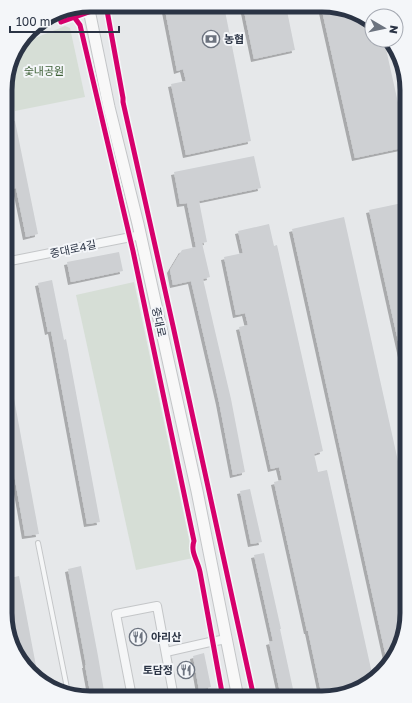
<svg xmlns="http://www.w3.org/2000/svg" width="412" height="703" viewBox="0 0 412 703" font-family="'Golos Text','Noto Sans KR',sans-serif">
<style>
.green{fill:#d6ded6}
.building{fill:#ced0d3;filter:url(#shadow)}
.lines{fill:none;stroke-linecap:round;stroke-linejoin:round}
.lane-casing{stroke:#c4c6c8;stroke-width:6}
.street-casing{stroke:#c4c6c8;stroke-width:10}
.secondary-casing{stroke:#c4c6c8;stroke-width:13}
.lane{stroke:#f5f6f7;stroke-width:4}
.street{stroke:#f5f6f7;stroke-width:8}
.secondary{stroke:#f8f8f8;stroke-width:11}
.cycleway-casing{stroke:#f4f6f9;stroke-width:8}
.cycleway{stroke:#d6006c;stroke-width:5}
.labels{text-anchor:middle;stroke-width:4;stroke-linejoin:round;paint-order:stroke}
.poi-label{font-size:11px;font-weight:bold;fill:#2b3445;stroke:#f4f6f9;text-anchor:start}
.park-label{font-size:11px;fill:#3f6138;stroke:#f4f6f9}
.street-label{font-size:11px;fill:#2b3445;stroke:#f4f6f9}
.rim{fill:none;stroke:#2b3445;stroke-width:5}
</style>
<defs>
<filter id="shadow"><feDropShadow dx="-3" dy="3" stdDeviation="0" flood-color="#0004"/></filter>
</defs>
<rect width="100%" height="100%" fill="#e6e8ea"/>
<g class="green">
<path d="M65 26 70 28 85 97 15 111 7 75 14 52 20 44Z"/>
<path d="M134 282 193 558 136 570 76 295Z"/>
</g>
<g class="building">
<path d="M186 6H224L251 141 186 155 171 84 186 81 183 69 177 71 165 10Z"/>
<path d="M243 6H286L295 50 254 59Z"/>
<path d="M321 6 339 7 372 23V40H384L407 143V147L355 158Z"/>
<path d="M15 121 38 234 26 237 16 188 11 189 9 179 14 178 6 134V122Z"/>
<path d="M254 156 261 188 199 201 207 242 202 243 210 277 203 279 215 331 231 399 245 472 233 475 219 402 191 281 173 285 170 270 182 250 196 247 187 203 180 204 174 172Z"/>
<path d="M407 202V367L404 368 369 210Z"/>
<path d="M344 217 407 502V619L390 665 388 666 292 229Z"/>
<path d="M269 224 274 246 277 245 323 451 314 454 318 472 327 470 373 678 367 682 321 692 308 631H307L274 482 282 480 279 467 271 469 239 327 248 325 245 313 236 315 224 257 243 253 238 231Z"/>
<path d="M119 252 123 271 71 282 67 262Z"/>
<path d="M52 280 64 340 66 339 100 522 87 524 51 331 48 332 38 283Z"/>
<path d="M8 366 39 534 25 536 5 423V367Z"/>
<path d="M250 489 262 542 251 544 240 491Z"/>
<path d="M264 553 281 629H280L293 689 280 692 269 642 273 641 254 555Z"/>
<path d="M81 566 98 656 105 697H91L85 665H86L68 569Z"/>
<path d="M19 576 36 666H33L35 677 21 658 6 579Z"/>
<path d="M204 653 211 687 199 690 193 656Z"/>
</g>
<g class="lines">
<defs>
<g id="lane">
<path d="M5 526 10 550"/>
<path d="M38 543 68 693"/>
</g>
<g id="street">
<path d="M5 262 141 235"/>
<path d="M166 652 210 642 227 639"/>
<path d="M132 697 116 614 157 606 174 698"/>
</g>
<path id="secondary" d="M88 5 109 107 138 224 197 491 238 698"/>
</defs>
<use href="#lane" class="lane-casing"/>
<use href="#street" class="street-casing"/>
<use href="#secondary" class="secondary-casing"/>
<use href="#lane" class="lane"/>
<use href="#street" class="street"/>
<use href="#secondary" class="secondary"/>
<defs>
<g id="cycleway">
<path d="M106 5 123 98V102L173 326 254 698"/>
<path d="M63 10V11L74 14V17L80 25 133 251 194 541C190 552 198 561 200 572L223 698"/>
<path d="M58 11 61 22 89 12 103 5"/>
</g>
</defs>
<use href="#cycleway" class="cycleway-casing"/>
<use href="#cycleway" class="cycleway"/>
</g>
<defs>
<symbol id="bank-ring" viewBox="-11 -11 22 22"><circle r="9.5" fill="#f4f6f9" stroke="#6c737f" stroke-width="1.5"/><path d="M-6-4H6V4H-6ZM0-2.3a2.3 2.3 0 1 0 0 4.6a2.3 2.3 0 1 0 0-4.6Z" fill="#6c737f"/></symbol>
<symbol id="restaurant-ring" viewBox="-11 -11 22 22"><circle r="9.5" fill="#f4f6f9" stroke="#6c737f" stroke-width="1.5"/><path d="M-5-6h1v4h1v-4h1v4h1v-4h1v5L-1.5 .5V6h-2V.5L-5-1ZM5-6V6H3V1.5H1.5Q1.5-4 5-6Z" fill="#6c737f"/></symbol>
</defs>
<g fill-rule="evenodd">
<use href="#bank-ring" x="201" y="29" width="20" height="20"/>
<use href="#restaurant-ring" x="128" y="627" width="20" height="20"/>
<use href="#restaurant-ring" x="176" y="660" width="20" height="20"/>
</g>
<g class="labels">
<g class="poi-label">
<text x="224" y="43">농협</text>
<text x="151" y="641">아리산</text>
<text x="173" y="674" text-anchor="end">토담정</text>
</g>
<g class="park-label">
<text x="44" y="75">숯내공원</text>
</g>
<g class="street-label">
<text transform="translate(73 249) rotate(-12)" y="4">중대로4길</text>
<text transform="translate(159 322) rotate(78)" y="4">중대로</text>
</g>
</g>
<path d="M0 0H412V703H0ZM90 12H322A78 78 0 0 1 400 90V613A78 78 0 0 1 322 691H90A78 78 0 0 1 12 613V90A78 78 0 0 1 90 12Z" fill="#f4f6f9" fill-rule="evenodd"/>
<path class="rim" d="M90 12H322A78 78 0 0 1 400 90V613A78 78 0 0 1 322 691H90A78 78 0 0 1 12 613V90A78 78 0 0 1 90 12Z"/>
<g transform="translate(384 28) rotate(99)"><circle r="19" fill="#f4f6f9" stroke="#a4a8b1"/>
<path d="M0-3L7 15L0 10L-7 15Z" fill="#6c737f"/>
<text y="-6" font-size="11" font-weight="bold" text-anchor="middle" fill="#2b3445">N</text>
</g>
<path d="M10 26v6h109v-6" fill="none" stroke="#2b3445" stroke-width="2"/>
<text x="16" y="26" font-size="12" fill="#2b3445" stroke="#f4f6f9" stroke-width="3" paint-order="stroke">100 m</text>
</svg>
